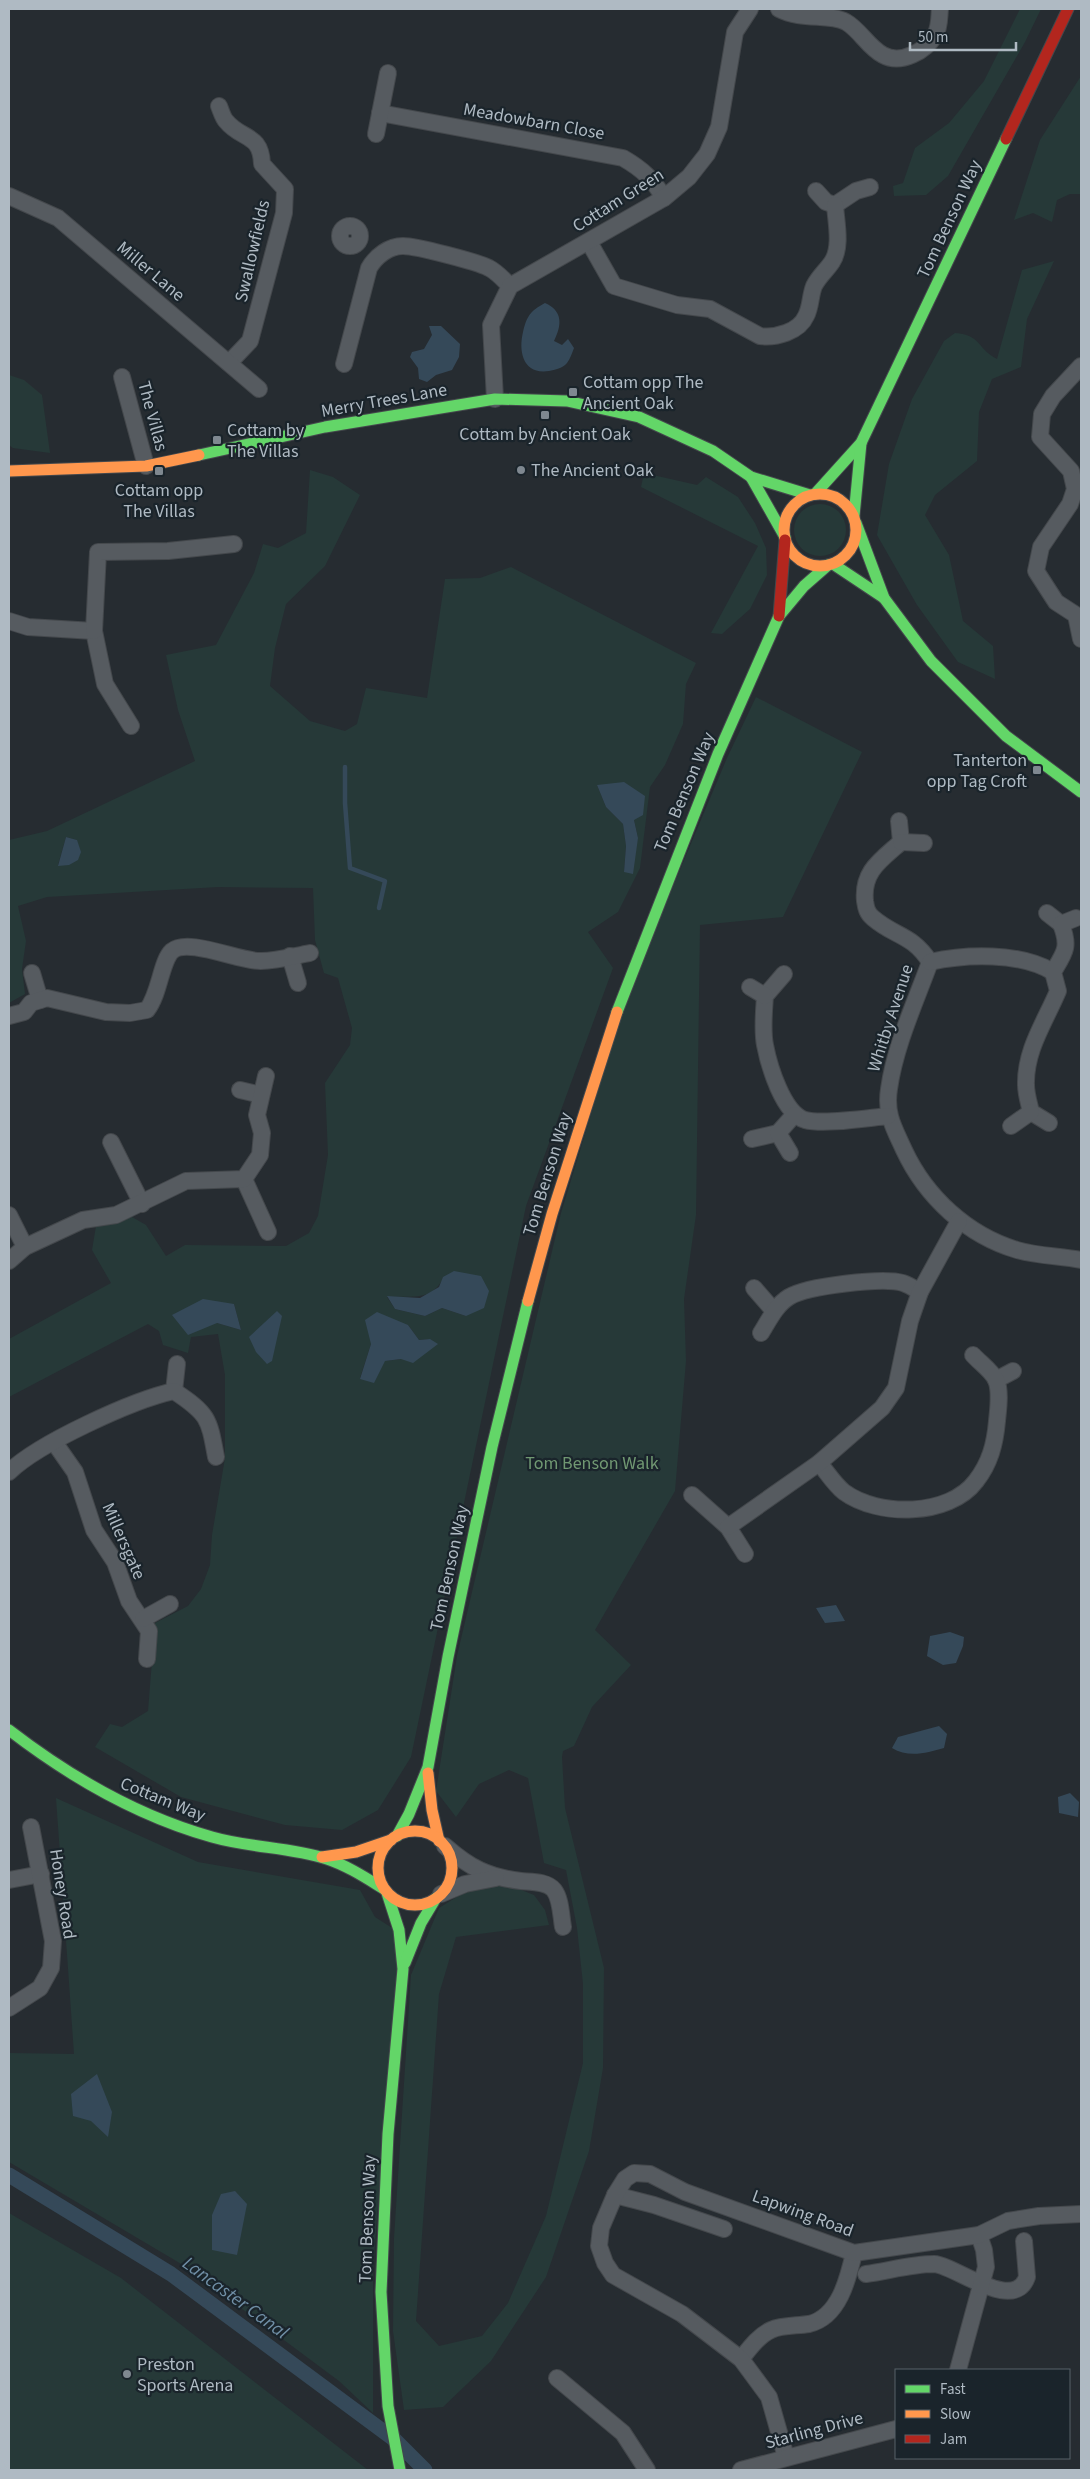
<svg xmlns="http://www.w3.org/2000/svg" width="1090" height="2479" viewBox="0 0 1090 2479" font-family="'Source Sans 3',sans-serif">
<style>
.green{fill:#263938;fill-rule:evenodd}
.water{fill:#354959}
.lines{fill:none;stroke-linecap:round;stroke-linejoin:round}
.stream{stroke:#354959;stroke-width:4.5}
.canal{stroke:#354959;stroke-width:15}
.street-casing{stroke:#44484c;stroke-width:18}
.fast-casing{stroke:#44484c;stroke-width:13}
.slow-casing{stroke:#44484c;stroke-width:13}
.jam-casing{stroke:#44484c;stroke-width:13}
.street{stroke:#565b60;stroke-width:16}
.fast{stroke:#63d668;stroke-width:11}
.slow{stroke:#ff974d;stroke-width:11}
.jam{stroke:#b3261e;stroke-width:11}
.poi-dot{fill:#7f8890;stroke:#1a242b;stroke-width:2}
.labels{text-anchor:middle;stroke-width:4.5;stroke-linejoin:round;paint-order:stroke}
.street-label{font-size:18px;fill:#afbac3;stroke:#1a242b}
.poi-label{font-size:18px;fill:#afbac3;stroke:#1a242b;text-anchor:start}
.park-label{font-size:18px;fill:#709872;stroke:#1a242b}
.water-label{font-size:19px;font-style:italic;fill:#708fa6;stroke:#1a242b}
</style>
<rect width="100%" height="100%" fill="#262c31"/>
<g class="green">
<path d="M1020 9H1041L1025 42 948 176 926 195 894 196 893 186 903 183 915 148 949 123 984 81Z"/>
<path d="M1081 76V194H1070L1057 200 1052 222 1033 213 1014 220 1040 140Z"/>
<path d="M1054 261 1027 319 1021 367 992 379 979 412 977 461 935 495 925 515 949 555 963 621 993 646 995 679 958 662 917 605 877 535 889 464 912 399 944 341 955 333C982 335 977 349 997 359L1022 270Z"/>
<path d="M9 375 24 380 42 395 50 453 13 448 9 445Z"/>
<path d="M310 470 333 477 360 495 325 566 286 604 275 648 270 686 310 721 345 731 357 724 366 688 427 698 445 579 480 578 511 567 696 663 686 684 683 724 665 765 650 787 640 868 618 912 588 932 613 968 526 1206 411 1757 378 1810 342 1830 285 1825 181 1797 95 1747 110 1724 122 1727 148 1711 155 1623 188 1606 201 1589 210 1565 212 1535 225 1458V1375L218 1334 191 1337 188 1353 163 1345 159 1331 148 1324 9 1397V1339L111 1283 92 1250 96 1226 132 1217 146 1225 166 1256 185 1245 286 1246 309 1233 318 1216 328 1155 325 1083 350 1045 352 1028 338 978 324 973 315 940 313 888 218 887 47 897 18 906 26 941 22 969 25 994 9 1003V840L47 831 195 761 178 710 166 655 216 645 254 573 263 544 278 548 306 533ZM597 785 634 820 638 838 624 872 626 846 623 824 606 807ZM66 837 77 840 59 866 58 865ZM444 1277 466 1316 442 1308 425 1316 395 1309 387 1297C410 1295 431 1303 444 1277ZM234 1304 241 1330 217 1323ZM408 1325 419 1340 430 1339 401 1359 385 1361 360 1378 371 1344Z"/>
<path d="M644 473 697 485 706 477 738 497 755 523 766 548 767 575 750 609 722 634 711 633 758 546 641 487Z"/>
<circle cx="820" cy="530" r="26"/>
<path d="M756 697 862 752 783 917 700 925 696 1215 684 1299 686 1361 675 1491 595 1630 631 1665 592 1707 574 1746 563 1751 562 1757 565 1808 604 1968 603 2068 589 2151 546 2277 491 2361 443 2407 404 2410 393 2331 394 2238 411 1975 439 1908 463 1893 486 1883 514 1887 534 1895 545 1910 549 1925 456 1937 439 1994 416 2321 439 2346 482 2336 508 2303 546 2216 583 2063V1984L577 1928 566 1870 544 1863 528 1778 509 1770 479 1784 456 1817 436 1791 457 1656 561 1213 628 993 727 758Z"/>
<path d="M56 1798 198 1862 360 1890 375 1917 400 1933 373 2269V2413L339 2381 183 2265 9 2162V2053L74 2054Z"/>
<path d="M9 2213 121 2278 368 2470H9Z"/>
</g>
<g class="water">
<path d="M545 303C563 311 562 325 554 341L562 345 568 339 574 348C572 353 570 359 567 363 563 368 555 370 549 371 524 375 518 353 523 332 527 316 530 311 545 303Z"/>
<path d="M429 326H441L460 344 459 357 452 370 436 375 427 382 419 379 418 368 410 357 412 352 424 349 432 335Z"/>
<path d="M624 782 645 796 643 815 634 820 638 838 633 874 624 872 626 846 623 824 606 807 597 785Z"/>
<path d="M66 837 77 840 81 852 78 860 69 865 58 866Z"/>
<path d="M454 1271 481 1276 489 1291 484 1308 466 1316 442 1308 425 1316 395 1309 387 1296 420 1298 439 1287 443 1277Z"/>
<path d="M203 1299 234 1304 241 1330 217 1323 188 1335 172 1315Z"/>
<path d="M277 1311 282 1316 272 1361 267 1364 256 1352 249 1337Z"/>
<path d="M377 1312 408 1325 419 1340 430 1339 438 1344 413 1363 401 1359 385 1361 374 1383 360 1379 371 1344 365 1320Z"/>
<path d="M836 1605 845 1621 825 1623 816 1608Z"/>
<path d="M950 1632 964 1637 963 1646 956 1663 943 1665 927 1656 930 1636Z"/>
<path d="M939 1726 947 1734 944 1748C927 1753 908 1758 892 1748L898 1737Z"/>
<path d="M1070 1793 1079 1802 1078 1817 1059 1813 1058 1797Z"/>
<path d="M97 2074 112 2112 108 2137 91 2121 73 2116 71 2094Z"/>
<path d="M235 2191 247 2204 237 2255 212 2250V2215L221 2194Z"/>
</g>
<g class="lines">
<path class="stream" d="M345 767V803L350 868 385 881 379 908"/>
<path class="canal" d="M9 2175 171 2274 395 2440 425 2470"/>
<defs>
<g id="street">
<path d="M779 9C802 21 829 13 846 22 860 30 868 47 883 55 901 65 926 51 935 35 940 27 939 17 940 9"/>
<path d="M219 106C221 111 223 118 226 121 241 140 261 133 262 164L285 189 284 213 250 341 229 363"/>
<path d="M380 113 623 158C642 169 653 179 664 198"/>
<path d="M376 134 388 73"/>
<path d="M816 191 826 202 835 205 856 191 870 187"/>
<path d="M9 196 58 218 259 389"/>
<circle cx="350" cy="236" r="10"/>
<path d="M589 242 614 286 677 305 710 309 760 336C776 338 799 332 806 316 811 307 810 296 814 286 819 276 826 271 832 262 842 247 836 222 835 205"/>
<path d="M344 364 369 268C376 256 389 246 403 246 416 246 478 262 489 268 497 272 504 280 510 286"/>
<path d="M1081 366 1053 396 1042 414 1040 437 1071 471 1075 489 1070 504 1041 547 1036 571 1056 602 1076 615 1081 639"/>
<path d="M122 377 146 466"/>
<path d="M495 399 491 325 510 286 664 198 689 177 707 154 719 127 735 32 750 9"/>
<path d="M9 621 28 627 94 631 105 684 131 726"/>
<path d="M94 631 98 552 168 551 234 544"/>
<path d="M899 821 901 842C881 860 862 871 865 901 866 908 867 913 873 918 895 937 912 934 930 962 915 1003 895 1046 889 1089 885 1114 894 1128 904 1150 926 1197 967 1235 1017 1250 1037 1256 1061 1256 1081 1260"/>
<path d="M901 842 924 843"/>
<path d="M1047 913 1061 924"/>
<path d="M290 956 298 983"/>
<path d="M930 962C966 954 1020 952 1053 972"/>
<path d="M32 973 40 1000"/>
<path d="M784 974 765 996C764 1011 762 1030 765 1045 769 1066 783 1113 805 1120 824 1125 867 1118 888 1116"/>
<path d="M750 987 765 996"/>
<path d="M9 1016 24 1012 31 1003 47 998 106 1012 130 1013 147 1010C160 993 161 961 172 951 188 937 240 962 261 961 277 961 294 956 310 953"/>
<path d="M240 1090 261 1095"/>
<path d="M1049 1123 1031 1112C1029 1103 1026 1094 1026 1085 1025 1050 1045 1022 1058 991L1053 972C1065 952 1070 947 1061 924L1076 918"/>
<path d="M1011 1126 1031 1112"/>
<path d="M752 1139 778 1133"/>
<path d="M111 1142 142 1204"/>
<path d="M790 1153 778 1133 794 1115"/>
<path d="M244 1179 268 1232"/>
<path d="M9 1215 25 1247"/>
<path d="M9 1261 25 1247 83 1220 116 1215 186 1181 244 1179 260 1155 262 1133 257 1115 266 1076"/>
<path d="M754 1288 774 1311"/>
<path d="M761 1333C769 1320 776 1305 789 1297 807 1286 883 1277 903 1283 909 1285 915 1289 920 1292"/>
<path d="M996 1380 1013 1371"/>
<path d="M174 1391 177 1364"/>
<path d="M54 1442 75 1472 94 1530 115 1562 129 1601 149 1631 147 1659"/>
<path d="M819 1463C827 1472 834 1484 844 1492 878 1517 949 1517 976 1481 990 1463 995 1444 997 1421 998 1410 1001 1391 996 1380 992 1371 979 1362 973 1355"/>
<path d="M9 1472C39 1443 133 1400 174 1391 209 1414 209 1419 216 1457"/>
<path d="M692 1495 728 1527 745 1554"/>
<path d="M728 1527 819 1463 882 1408 896 1388 910 1321 920 1292 959 1221"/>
<path d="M143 1619 170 1604"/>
<path d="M445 1846C470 1868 488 1877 521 1881 531 1882 547 1881 554 1890 561 1899 561 1916 563 1927"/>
<path d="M9 1880 41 1874"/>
<path d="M441 1894 465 1884 496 1878"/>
<path d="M9 2008 40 1988 51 1968 53 1941 31 1827"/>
<path d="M615 2195 654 2205 724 2229"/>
<path d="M866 2274C888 2271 912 2264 934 2264 955 2265 1014 2314 1027 2277L1024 2241"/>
<path d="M741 2359C749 2349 758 2336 771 2330 782 2325 797 2326 809 2324 839 2317 848 2279 854 2253"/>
<path d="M958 2370 986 2267 984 2250 979 2235"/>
<path d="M557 2378 623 2433 647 2470"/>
<path d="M786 2457 769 2397 741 2359 682 2314 613 2275 605 2263 599 2246 601 2228 615 2195 625 2179 634 2173 650 2174 685 2192 854 2253 979 2235 1008 2221 1039 2216 1081 2214"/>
<path d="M741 2470 896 2429"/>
</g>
<g id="fast">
<path d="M199 455 325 427 495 399 567 401 639 417 713 451 751 477 810 495"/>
<path d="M751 477 785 537"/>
<path d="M815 494 861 443 1006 139"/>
<path d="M854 516 861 443"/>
<path d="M856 523 884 598 931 661 1006 736 1081 792"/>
<path d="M833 564 884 598"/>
<path d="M617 1012 718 754 779 616 804 586 828 565"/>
<path d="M9 1730C70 1777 137 1816 212 1837 250 1848 290 1847 327 1859 348 1866 366 1878 384 1889"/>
<path d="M397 1836 409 1814 428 1767 448 1657 492 1447 528 1301"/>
<path d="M387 1893 399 1930 403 1969 388 2134 381 2292 388 2406 400 2470"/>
<path d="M405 1963 421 1923 436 1898"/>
</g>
<g id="slow">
<path d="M9 471 146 466 199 455"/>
<circle cx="820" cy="530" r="36"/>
<path d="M528 1301 552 1214 617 1012"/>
<path d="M428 1773 432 1810 439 1841"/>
<circle cx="415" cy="1868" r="37"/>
<path d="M322 1857 356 1852 391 1840"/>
</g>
<g id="jam">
<path d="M1006 139 1068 9"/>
<path d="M779 616 785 540"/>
</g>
</defs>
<use href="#street" class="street-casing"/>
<use href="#fast" class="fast-casing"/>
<use href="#slow" class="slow-casing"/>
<use href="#jam" class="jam-casing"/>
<use href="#street" class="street"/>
<use href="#fast" class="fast"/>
<use href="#slow" class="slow"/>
<use href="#jam" class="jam"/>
</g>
<g class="poi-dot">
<rect x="568" y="387" width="10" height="10" rx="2.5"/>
<rect x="540" y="410" width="10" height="10" rx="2.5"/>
<rect x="212" y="435" width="10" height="10" rx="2.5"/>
<circle cx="521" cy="470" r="5"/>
<rect x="154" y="466" width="10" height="10" rx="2.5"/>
<rect x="1032" y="765" width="10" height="10" rx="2.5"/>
<circle cx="127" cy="2374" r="5"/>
</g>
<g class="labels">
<g class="street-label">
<text transform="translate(534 121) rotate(10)" y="6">Meadowbarn Close</text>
<text transform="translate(618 200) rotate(-32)" y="6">Cottam Green</text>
<text transform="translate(949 219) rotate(-65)" y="6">Tom Benson Way</text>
<text transform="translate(252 251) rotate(-77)" y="6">Swallowfields</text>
<text transform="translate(151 271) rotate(40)" y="6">Miller Lane</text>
<text transform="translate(384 400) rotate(-10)" y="6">Merry Trees Lane</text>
<text transform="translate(153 416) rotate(75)" y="6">The Villas</text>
<text transform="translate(684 792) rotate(-67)" y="6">Tom Benson Way</text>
<text transform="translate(890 1018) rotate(-72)" y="6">Whitby Avenue</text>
<text transform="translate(547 1174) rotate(-73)" y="6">Tom Benson Way</text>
<text transform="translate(124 1541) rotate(66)" y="6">Millersgate</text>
<text transform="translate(449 1568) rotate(-78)" y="6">Tom Benson Way</text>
<text transform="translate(163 1799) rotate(22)" y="6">Cottam Way</text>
<text transform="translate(63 1894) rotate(81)" y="6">Honey Road</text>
<text transform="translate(803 2213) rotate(20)" y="6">Lapwing Road</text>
<text transform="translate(367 2219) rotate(-88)" y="6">Tom Benson Way</text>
<text transform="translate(814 2430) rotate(-15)" y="6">Starling Drive</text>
</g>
<g class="poi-label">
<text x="583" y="388">Cottam opp The<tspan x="583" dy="21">Ancient Oak</tspan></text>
<text x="227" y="436">Cottam by<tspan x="227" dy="21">The Villas</tspan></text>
<text x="545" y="440" text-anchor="middle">Cottam by Ancient Oak</text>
<text x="531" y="476">The Ancient Oak</text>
<text x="159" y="496" text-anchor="middle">Cottam opp<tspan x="159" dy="21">The Villas</tspan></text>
<text x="1027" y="766" text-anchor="end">Tanterton<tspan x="1027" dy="21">opp Tag Croft</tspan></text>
<text x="137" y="2370">Preston<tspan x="137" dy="21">Sports Arena</tspan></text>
</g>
<g class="park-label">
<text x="592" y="1469">Tom Benson Walk</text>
</g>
<g class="water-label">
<text transform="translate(236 2297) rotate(36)" y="7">Lancaster Canal</text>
</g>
</g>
<rect width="1090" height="2479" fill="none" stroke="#afbac3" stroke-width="20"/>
<rect x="895" y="2369" width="175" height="90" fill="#1a242b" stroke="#566068"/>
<rect x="905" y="2385" width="25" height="8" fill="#63d668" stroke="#566068"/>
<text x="940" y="2394" font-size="15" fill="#afbac3">Fast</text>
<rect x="905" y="2410" width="25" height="8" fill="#ff974d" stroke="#566068"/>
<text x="940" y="2419" font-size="15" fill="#afbac3">Slow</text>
<rect x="905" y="2435" width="25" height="8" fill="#b3261e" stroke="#566068"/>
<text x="940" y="2444" font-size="15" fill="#afbac3">Jam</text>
<path d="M910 42v8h106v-8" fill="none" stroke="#afbac3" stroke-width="2.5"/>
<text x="918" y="42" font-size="15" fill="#afbac3" stroke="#1a242b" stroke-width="4" paint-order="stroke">50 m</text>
</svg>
